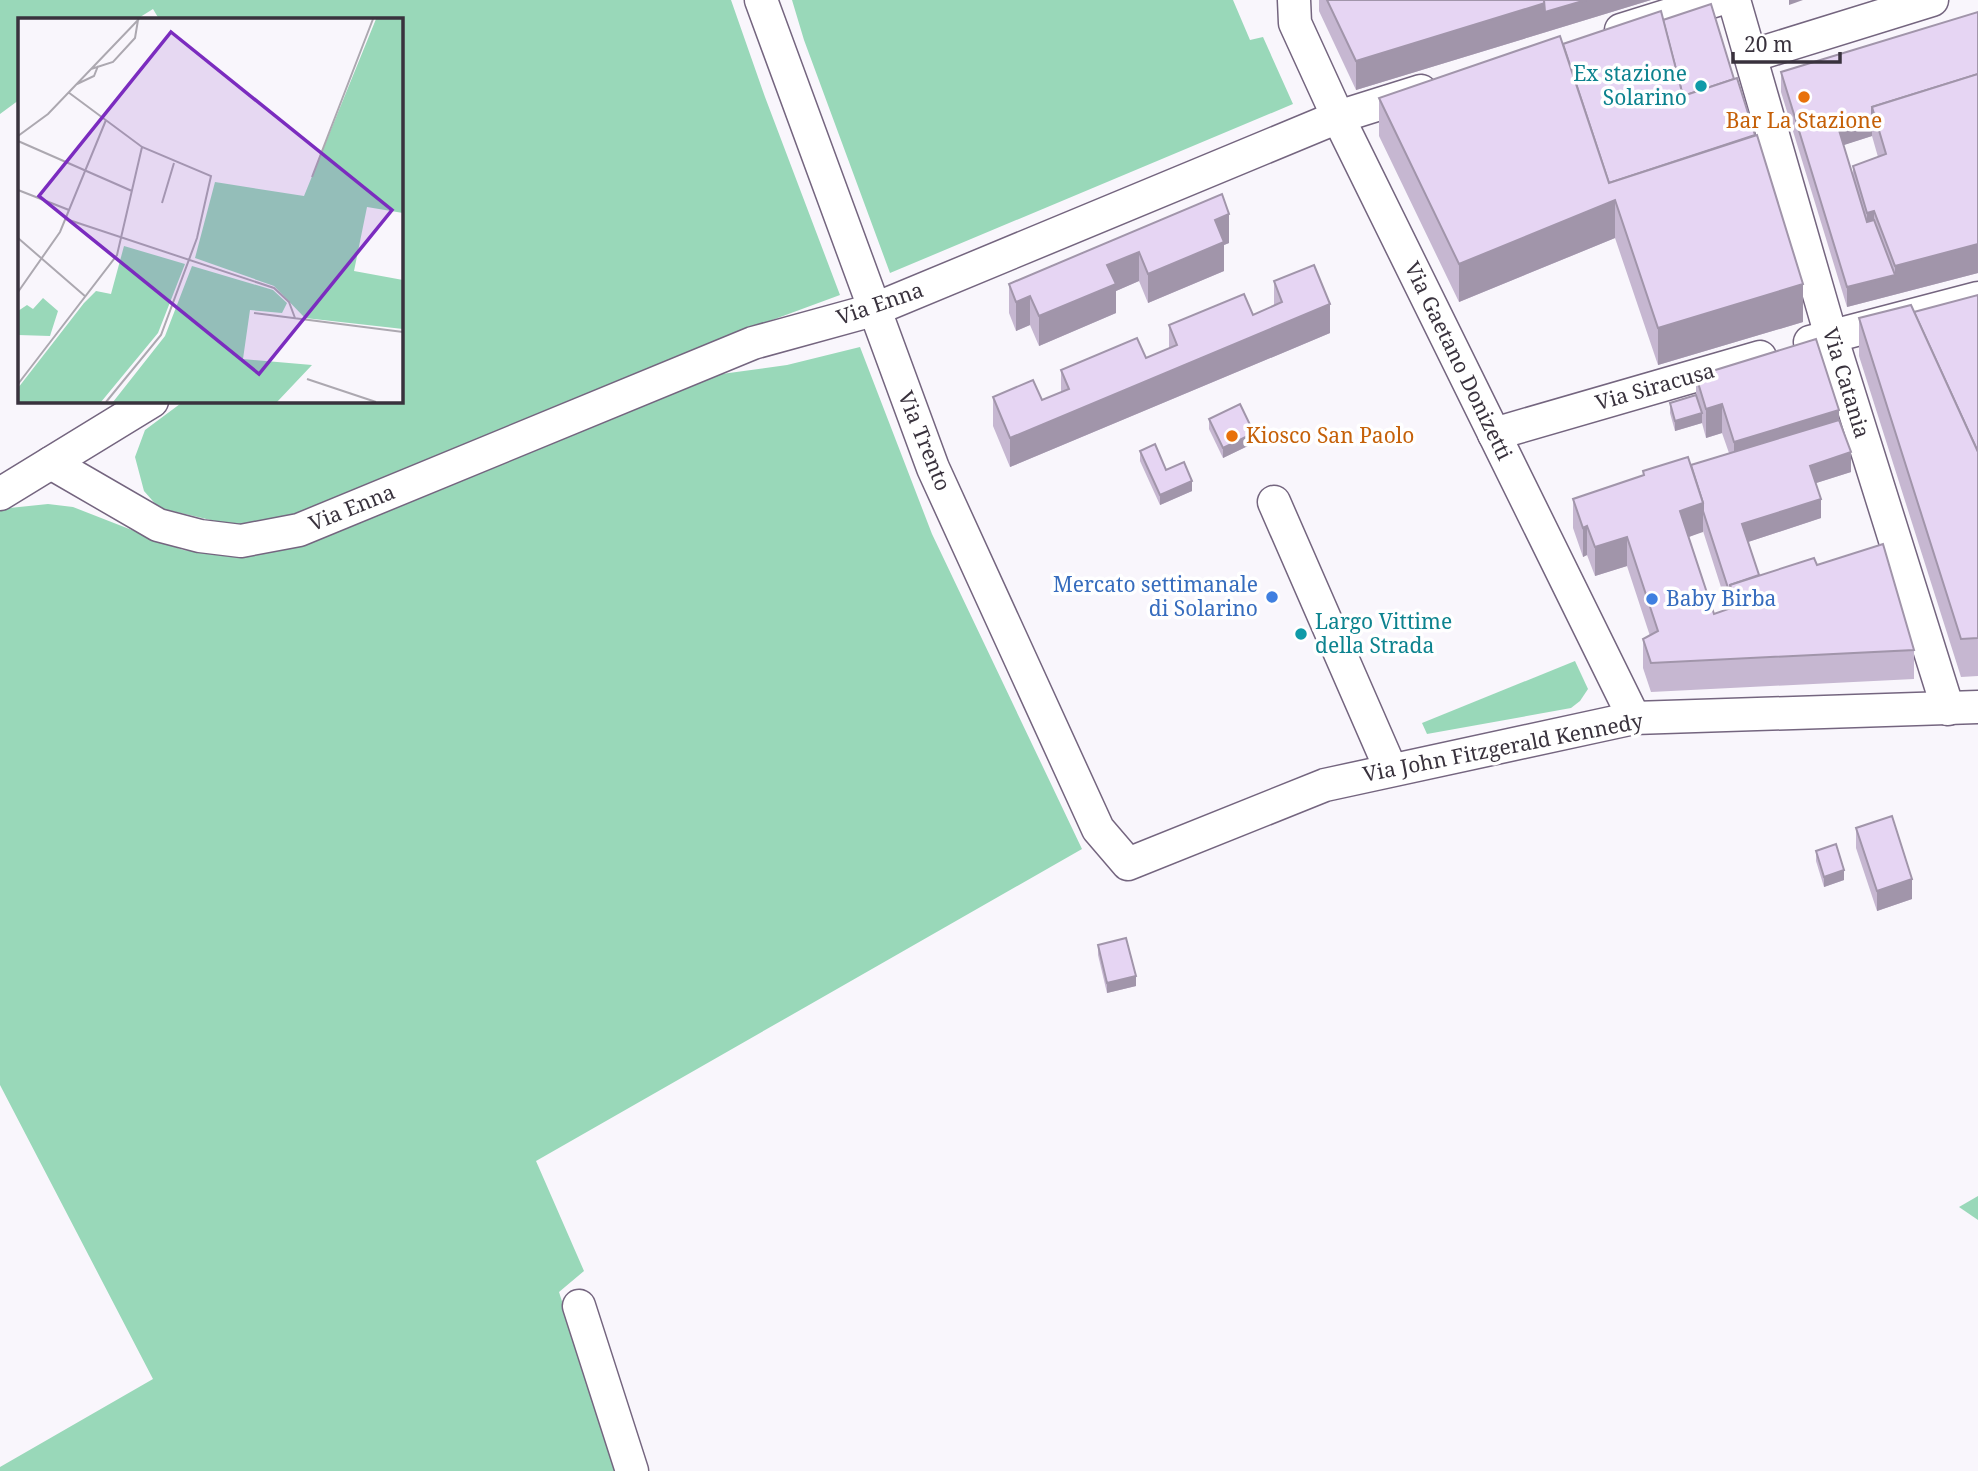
<svg xmlns="http://www.w3.org/2000/svg" width="1978" height="1471" viewBox="0 0 1978 1471" font-family="'Noto Serif',serif">
<style>
.green{fill:#99d8b9}
.lines{fill:none;stroke-linecap:round;stroke-linejoin:round}
.street-casing{stroke:#74657f;stroke-width:35}
.street{stroke:#fff;stroke-width:32}
.wall{fill:#c6b7d1;fill-rule:evenodd}
.shaded-wall{fill:#a195aa}
.building{fill:#e6d5f3;stroke:#a195aa;stroke-width:2}
.culture-dot{fill:#0f9aa8;stroke:#fff;stroke-width:2.5}
.food-dot{fill:#e8710a;stroke:#fff;stroke-width:2.5}
.shop-dot{fill:#3f7fe0;stroke:#fff;stroke-width:2.5}
.labels{text-anchor:middle;stroke-width:7;stroke-linejoin:round;paint-order:stroke}
.culture-label{font-size:21px;fill:#0d838f;stroke:#fff;text-anchor:end}
.food-label{font-size:21px;fill:#c56008;stroke:#fff}
.street-label{font-size:21px;fill:#39323d;stroke:#fff}
.shop-label{font-size:21px;fill:#366cbe;stroke:#fff;text-anchor:end}
.inset-road{fill:none;stroke:#aca8b0;stroke-width:2}
.view{fill:#7b2cbf;fill-opacity:0.15;stroke:#7b2cbf;stroke-width:3.5}
.inset-edge{fill:none;stroke:#39323d;stroke-width:3.5}
</style>
<rect width="100%" height="100%" fill="#f9f6fc"/>
<g class="green">
<path d="M0 0H731L765 97 840 295 745 330 296 515 241 527 159 508 144 491 135 457 145 430 184 401H401V19H159L153 9 137 19H19V100L0 114Z"/>
<path d="M792 0H1233L1250 40 1263 37 1293 104 890 273 804 40Z"/>
<path d="M860 347 932 534 1082 849 536 1161 584 1271 559 1292 616 1471H0V1467L153 1379 0 1085V509L48 504 73 507 183 550 235 556 707 376 787 365Z"/>
<path d="M1575 661 1588 689 1580 701 1571 708 1427 734 1422 723Z"/>
<path d="M1978 1196V1220L1959 1207Z"/>
</g>
<g class="lines">
<defs>
<g id="street">
<path d="M761 0 933 468 1098 829 1128 864 1325 785 1634 718 1978 707"/>
<path d="M1294 0 1295 23 1338 117 1634 718"/>
<path d="M1734 0 1831 336 1948 709"/>
<path d="M1621 30 1717 0"/>
<path d="M1751 56 1932 0"/>
<path d="M1810 342 1978 298"/>
<path d="M1494 434 1760 357"/>
<path d="M51 463 158 525 200 536 241 541 299 530 753 343 873 310 1338 117 1421 91"/>
<path d="M0 494 152 401"/>
<path d="M1274 502 1391 770"/>
<path d="M579 1306 632 1471"/>
</g>
</defs>
<use href="#street" class="street-casing"/>
<use href="#street" class="street"/>
</g>
<g class="wall">
<path d="M1319 0H1651L1356 90 1319 11Z"/>
<path d="M1978 12V273L1847 307 1781 92V72ZM1872 136 1878 157 1853 166V176L1843 145Z"/>
<path d="M1663 20 1803 322 1658 365 1615 238 1459 302 1379 136V98L1563 44Z"/>
<path d="M1222 194 1229 243 1224 245V271L1148 303 1139 281 1116 291V313L1039 346 1030 325 1016 331 1009 313V284Z"/>
<path d="M1274 281 1330 333 1010 467 993 426V397L1042 400 1061 392V370L1146 358 1169 349V325L1253 315 1274 306Z"/>
<path d="M1978 295V676L1961 677 1859 356V318L1914 312Z"/>
<path d="M1696 376 1839 420 1851 472 1816 483 1821 518 1748 542 1759 575 1817 565 1914 650V679L1651 692 1643 668V639L1650 636 1627 566 1595 576 1587 555 1583 557 1573 528V499L1643 476V471L1691 465 1729 453 1722 433 1706 438 1702 423 1675 431 1670 413V403L1696 395ZM1703 531 1728 609 1714 614 1689 537Z"/>
<path d="M1209 419 1254 443 1223 458 1209 429Z"/>
<path d="M1140 451 1166 470 1192 491 1160 505 1140 461Z"/>
<path d="M1856 828 1912 899 1877 911 1856 848Z"/>
<path d="M1816 851 1844 880 1824 887 1816 861Z"/>
<path d="M1098 945 1136 986 1107 993 1098 955Z"/>
</g>
<g class="shaded-wall">
<path d="M1586 0H1651L1356 90V61L1545 3Z"/>
<path d="M1789 0H1803L1789 5Z"/>
<path d="M1872 116V136L1838 147V127Z"/>
<path d="M1615 200V238L1459 302V264Z"/>
<path d="M1874 211V240L1867 242V213Z"/>
<path d="M1229 214V243L1224 245V271L1148 303V274L1215 220Z"/>
<path d="M1978 244V273L1847 307V287L1895 275V266Z"/>
<path d="M1139 252V281L1116 291V313L1039 346V316L1107 265Z"/>
<path d="M1803 284V322L1658 365V328Z"/>
<path d="M1030 296V325L1016 331V302Z"/>
<path d="M1330 304V333L1010 467V438Z"/>
<path d="M1722 404V433L1706 438V409Z"/>
<path d="M1839 410V440L1734 471V442Z"/>
<path d="M1702 413V423L1675 431V421Z"/>
<path d="M1254 433V443L1223 458V448Z"/>
<path d="M1851 452V472L1810 485V466Z"/>
<path d="M1192 481V491L1160 505V495Z"/>
<path d="M1821 499V518L1742 544V524Z"/>
<path d="M1703 503V532L1680 540V511Z"/>
<path d="M1587 526V555L1583 557V528Z"/>
<path d="M1627 537V566L1595 576V547Z"/>
<path d="M1844 870V880L1824 887V877Z"/>
<path d="M1912 879V899L1877 911V891Z"/>
<path d="M1136 976V986L1107 993V983Z"/>
</g>
<g class="building">
<path d="M1327 0H1544L1545 3 1356 61Z"/>
<path d="M1544 0H1586L1545 12Z"/>
<path d="M1711 4 1734 79 1683 96 1663 20Z"/>
<path d="M1661 11 1683 96 1737 78 1755 135 1609 183 1563 44Z"/>
<path d="M1978 12V74L1872 107V116L1838 127 1867 222 1874 220 1895 275 1847 287 1781 72Z"/>
<path d="M1560 36 1609 183 1757 135 1803 284 1658 328 1615 200 1459 264 1379 98Z"/>
<path d="M1978 74V244L1895 266 1874 211 1867 213 1853 166 1886 154 1872 107Z"/>
<path d="M1222 194 1229 214 1215 220 1224 242 1148 274 1139 252 1107 265 1116 284 1039 316 1030 296 1016 302 1009 284Z"/>
<path d="M1314 265 1330 304 1010 438 993 397 1033 380 1042 400 1069 389 1061 370 1137 338 1146 358 1177 345 1169 325 1244 294 1253 315 1282 302 1274 281Z"/>
<path d="M1978 295V452L1914 312Z"/>
<path d="M1911 305 1978 452V638L1961 639 1859 318Z"/>
<path d="M1816 339 1839 410 1734 442 1722 404 1706 409 1696 376Z"/>
<path d="M1696 395 1702 413 1675 421 1670 403Z"/>
<path d="M1240 404 1254 433 1223 448 1209 419Z"/>
<path d="M1839 420 1851 452 1810 466 1821 499 1742 524 1759 575 1730 585V594L1703 511V503L1691 465Z"/>
<path d="M1155 444 1166 470 1184 462 1192 481 1160 495 1140 451Z"/>
<path d="M1688 457 1703 503 1680 511 1714 614 1737 606 1730 585 1814 558 1817 565 1883 544 1914 650 1651 663 1643 639 1658 631 1627 537 1595 547 1587 526 1583 528 1573 499 1644 475 1643 471Z"/>
<path d="M1892 816 1912 879 1877 891 1856 828Z"/>
<path d="M1836 844 1844 870 1824 877 1816 851Z"/>
<path d="M1126 938 1136 976 1107 983 1098 945Z"/>
</g>
<g class="culture-dot">
<circle cx="1701" cy="86" r="7"/>
<circle cx="1301" cy="634" r="7"/>
</g>
<g class="food-dot">
<circle cx="1804" cy="97" r="7"/>
<circle cx="1232" cy="436" r="7"/>
</g>
<g class="shop-dot">
<circle cx="1272" cy="597" r="7"/>
<circle cx="1652" cy="599" r="7"/>
</g>
<g class="labels">
<g class="culture-label">
<text x="1687" y="81">Ex stazione<tspan x="1687" dy="24">Solarino</tspan></text>
<text x="1315" y="629" text-anchor="start">Largo Vittime<tspan x="1315" dy="24">della Strada</tspan></text>
</g>
<g class="food-label">
<text x="1804" y="128">Bar La Stazione</text>
<text x="1246" y="443" text-anchor="start">Kiosco San Paolo</text>
</g>
<g class="street-label">
<text transform="translate(880 304) rotate(-19)" y="7">Via Enna</text>
<text transform="translate(1458 361) rotate(64)" y="7">Via Gaetano Donizetti</text>
<text transform="translate(1846 383) rotate(73)" y="7">Via Catania</text>
<text transform="translate(1655 387) rotate(-16)" y="7">Via Siracusa</text>
<text transform="translate(924 441) rotate(68)" y="7">Via Trento</text>
<text transform="translate(352 508) rotate(-22)" y="7">Via Enna</text>
<text transform="translate(1503 748) rotate(-11)" y="7">Via John Fitzgerald Kennedy</text>
</g>
<g class="shop-label">
<text x="1258" y="592">Mercato settimanale<tspan x="1258" dy="24">di Solarino</tspan></text>
<text x="1666" y="606" text-anchor="start">Baby Birba</text>
</g>
</g>
<g transform="translate(18 18)">
<rect width="385" height="385" fill="#f9f6fc"/>
<path d="M358 1H385V195L349 189 336 253 385 262V311L287 300 256 268 177 240 197 164 286 178ZM106 228 167 246 140 315 83 384H0V370L66 285 78 273 93 276ZM174 248 255 272 269 285 264 295 232 292 225 341 294 347 259 384H95L147 318ZM25 280 40 293 32 318 0 317V293L9 287 15 291Z" fill="#99d8b9"/>
<path class="inset-road" d="M73 51 95 44 117 20 120 2M59 66 76 58 80 48M50 74 124 129 193 158 179 220 143 317 88 384M0 118 30 96 121 1M0 123 114 173M294 159 355 1M0 172 51 192M144 185 156 145M48 201 256 270 271 284 277 300M0 220 68 279M0 274 42 214 88 102M236 295 385 314M289 361 358 384M0 366 99 237 124 129"/>
<path class="view" d="M153 14 374 192 241 356 21 178Z"/>
<rect width="385" height="385" class="inset-edge"/>
</g>
<path d="M1733 52v10h107v-10" fill="none" stroke="#39323d" stroke-width="3.5"/>
<text x="1744" y="52" font-size="21" fill="#39323d" stroke="#ffffff" stroke-width="5" paint-order="stroke">20 m</text>
</svg>
